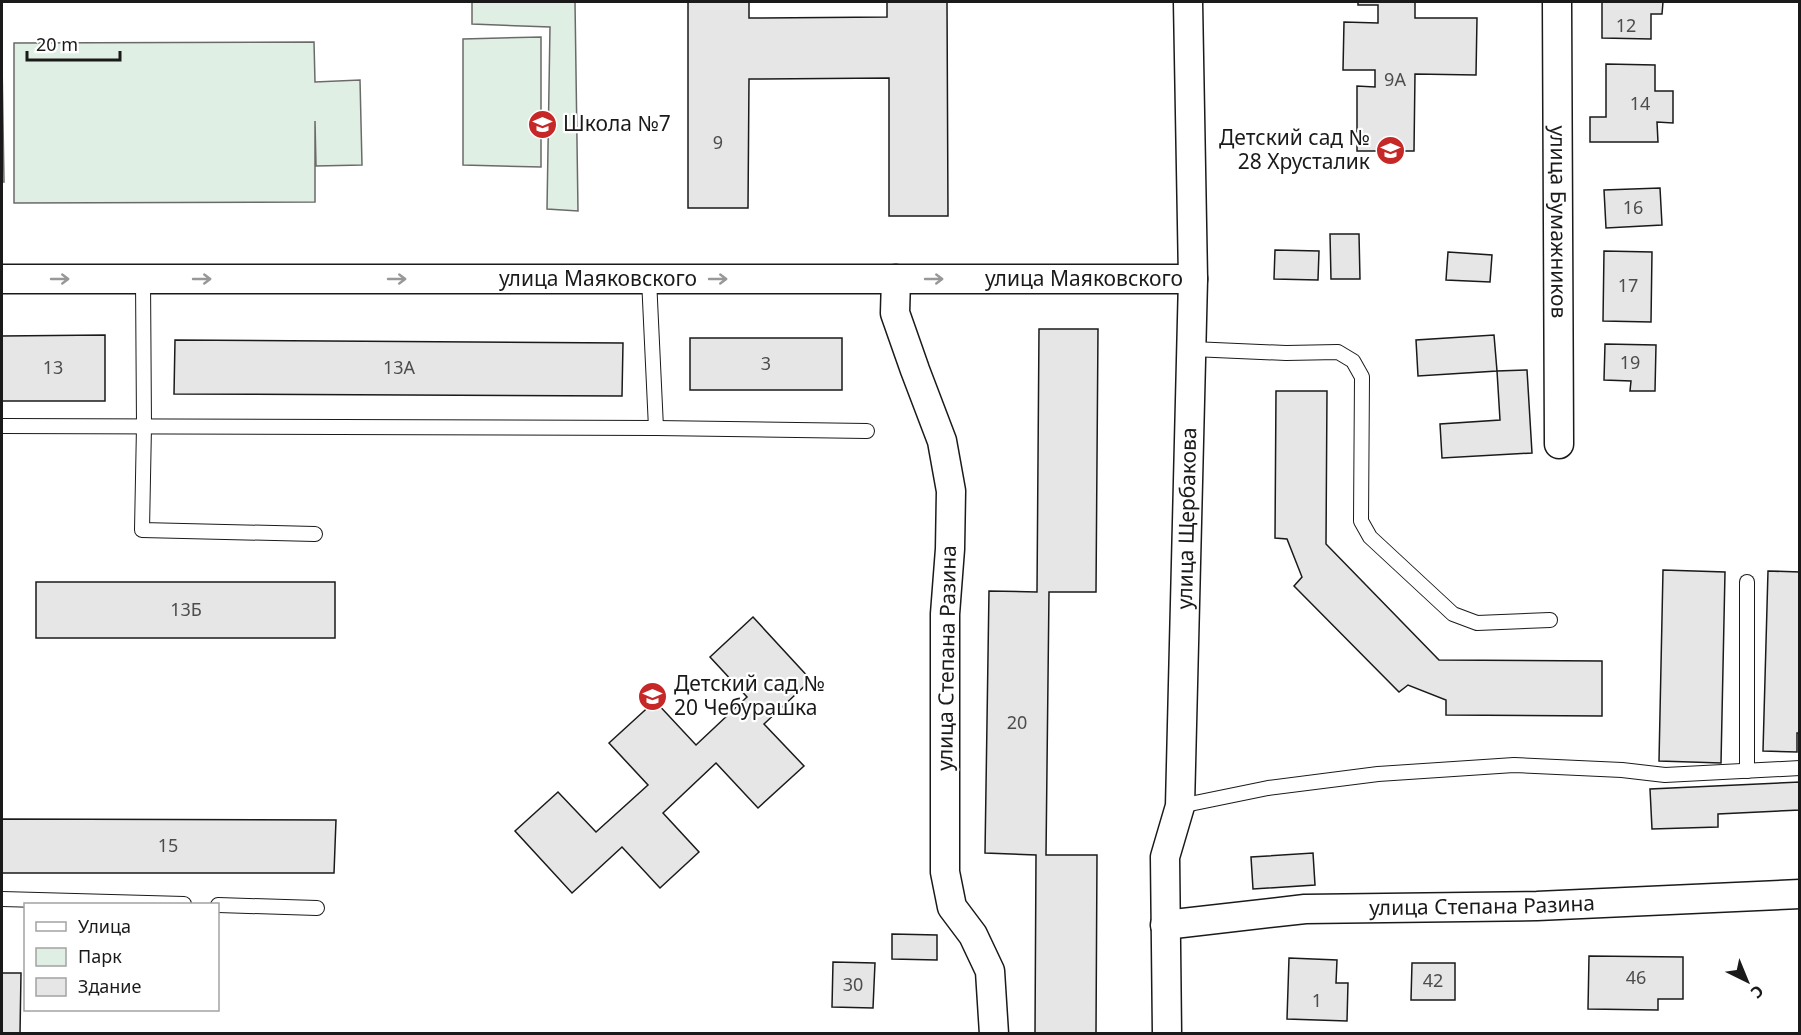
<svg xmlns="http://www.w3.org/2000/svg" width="1801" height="1035" viewBox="0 0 1801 1035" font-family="'Noto Sans',sans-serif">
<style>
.green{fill:#e0efe3;stroke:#6a6a6a;stroke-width:1.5}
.building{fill:#e6e6e6;stroke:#1a1a1a;stroke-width:1.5}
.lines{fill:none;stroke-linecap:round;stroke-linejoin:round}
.service-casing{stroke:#1a1a1a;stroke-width:16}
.minor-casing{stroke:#1a1a1a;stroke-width:31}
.service{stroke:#fff;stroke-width:14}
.minor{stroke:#fff;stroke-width:28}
.oneway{stroke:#989898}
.labels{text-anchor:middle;stroke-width:4.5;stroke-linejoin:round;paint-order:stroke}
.number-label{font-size:18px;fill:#4d4d4d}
.poi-label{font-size:21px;fill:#1a1a1a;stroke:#fff;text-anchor:start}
.street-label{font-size:21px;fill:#1a1a1a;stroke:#fff}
</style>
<rect width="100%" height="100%" fill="#fff"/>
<g class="green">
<path d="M472 2H575L578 211 547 209 550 27 472 24Z"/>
<path d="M541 37V167L463 165V39Z"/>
<path d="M314 42 315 82 360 80 362 165 316 166 315 121V202L14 203V43Z"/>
<path d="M2 61 4 182H2Z"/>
</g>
<g class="building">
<path d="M688 2H749V18L887 17V2H947L948 216H889V78L749 79 748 208H688Z"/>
<path d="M1358 2H1415V18H1477L1476 75 1415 74 1414 151H1357V86L1375 87V70H1343L1344 22 1378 23V5H1358Z"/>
<path d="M1602 2H1663L1662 14H1651V39L1602 38Z"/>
<path d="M1606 64 1655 65V91H1673V123L1657 122 1658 142H1590V117H1606Z"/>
<path d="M1660 188 1662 225 1606 228 1604 190Z"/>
<path d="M1330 234H1359L1360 279H1331Z"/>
<path d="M1275 250 1319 251 1318 280 1274 279Z"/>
<path d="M1604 251 1652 252 1651 322 1603 321Z"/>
<path d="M1448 252 1492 255 1490 282 1446 280Z"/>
<path d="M1039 329H1098L1096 592H1049L1046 855H1097L1096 1034H1035L1036 855 985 853 989 591 1037 592Z"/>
<path d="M105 335V401H2V336Z"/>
<path d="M1494 335 1497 371 1418 376 1416 340Z"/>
<rect x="690" y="338" width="152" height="52"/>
<path d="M175 340 623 343 622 396 174 394Z"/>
<path d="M1605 344 1656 345 1655 391H1630L1631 381 1604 380Z"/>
<path d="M1527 370 1532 453 1442 458 1440 424 1500 420 1497 371Z"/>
<path d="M1276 391H1327L1326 544 1439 660 1602 661V716L1446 715V700L1408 685 1399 692 1294 586 1302 577 1287 539 1275 538Z"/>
<path d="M1663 570 1725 572 1721 763 1659 761Z"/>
<path d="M1768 571 1800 572V733H1797V752L1763 751Z"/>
<rect x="36" y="582" width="299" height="56"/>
<path d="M753 617 811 680 764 724 804 766 758 808 716 763 663 813 699 852 660 888 622 847 572 893 515 831 558 792 596 832 648 785 609 743 655 701 696 745 747 697 710 657Z"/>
<path d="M1800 782V810L1718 814V827L1652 829 1650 789Z"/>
<path d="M2 819 336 820 334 873H2Z"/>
<path d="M1313 853 1315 885 1253 889 1251 857Z"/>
<path d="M892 934 937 935V960L892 959Z"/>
<path d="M1589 956 1683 957V999H1658V1010L1588 1009Z"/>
<path d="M1289 958 1337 960 1336 983H1348L1347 1021 1287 1019Z"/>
<path d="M833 962 875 963 873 1008 832 1007Z"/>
<path d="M1412 963H1455V1000H1411Z"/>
<path d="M2 973H21L20 1034H2Z"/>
</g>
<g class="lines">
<defs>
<g id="service">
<path d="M143 279 144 426 142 530 315 534"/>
<path d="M1192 349 1286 353 1338 352 1353 361 1362 377 1361 521 1370 537 1453 614 1477 623 1550 620"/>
<path d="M2 426 656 428 649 279"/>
<path d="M656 428 867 431"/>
<path d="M1747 771V582"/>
<path d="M1180 806 1268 788 1378 774 1514 765 1622 770 1665 775 1800 768"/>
<path d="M2 899 184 904"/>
<path d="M218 905 317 908"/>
</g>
<g id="minor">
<path id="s1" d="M1557 2 1559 444"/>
<path id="s2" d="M2 279H1193"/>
<path d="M896 279 895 313 915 370 942 441 951 491 950 549 945 614V872L952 907 973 935 990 971 994 1034"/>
<path id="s3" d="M1165 925 1305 909 1537 906 1800 894"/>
<path id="s4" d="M1167 1034 1165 857 1180 806 1193 279 1188 2"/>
</g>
</defs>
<use href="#service" class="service-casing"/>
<use href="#minor" class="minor-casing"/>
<use href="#service" class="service"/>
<use href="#minor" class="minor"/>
</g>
<defs><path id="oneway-shaft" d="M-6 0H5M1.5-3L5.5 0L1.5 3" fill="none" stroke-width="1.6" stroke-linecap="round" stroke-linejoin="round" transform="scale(1.5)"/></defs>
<g class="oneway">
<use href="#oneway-shaft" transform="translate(60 279)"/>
<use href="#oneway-shaft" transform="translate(202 279)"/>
<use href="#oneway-shaft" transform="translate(397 279)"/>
<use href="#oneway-shaft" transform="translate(718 279)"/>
<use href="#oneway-shaft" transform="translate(934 279)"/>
</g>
<defs>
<symbol id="school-disc" viewBox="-11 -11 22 22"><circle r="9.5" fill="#c62828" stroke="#fff"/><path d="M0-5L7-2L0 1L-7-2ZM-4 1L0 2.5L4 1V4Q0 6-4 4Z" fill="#fff"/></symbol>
</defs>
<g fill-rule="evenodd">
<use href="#school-disc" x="526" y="108" width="33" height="33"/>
<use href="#school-disc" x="1374" y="134" width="33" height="33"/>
<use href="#school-disc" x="636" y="680" width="33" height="33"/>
</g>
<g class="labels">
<g class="number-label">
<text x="1626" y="32">12</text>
<text x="1395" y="86">9А</text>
<text x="1640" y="110">14</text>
<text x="718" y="149">9</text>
<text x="1633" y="214">16</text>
<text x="1628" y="292">17</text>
<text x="1630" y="369">19</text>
<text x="766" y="370">3</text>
<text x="53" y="374">13</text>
<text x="399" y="374">13А</text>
<text x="186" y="616">13Б</text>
<text x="1017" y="729">20</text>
<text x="168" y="852">15</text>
<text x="1636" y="984">46</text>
<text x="1433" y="987">42</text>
<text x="853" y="991">30</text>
<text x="1317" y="1007">1</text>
</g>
<g class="poi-label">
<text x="563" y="131">Школа №7</text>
<text x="1370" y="145" text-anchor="end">Детский сад №<tspan x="1370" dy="24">28 Хрусталик</tspan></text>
<text x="674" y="691">Детский сад №<tspan x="674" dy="24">20 Чебурашка</tspan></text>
</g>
<g class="street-label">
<text dy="7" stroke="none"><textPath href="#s1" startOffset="220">улица Бумажников</textPath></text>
<text dy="7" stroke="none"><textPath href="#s2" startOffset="596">улица Маяковского</textPath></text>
<text dy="7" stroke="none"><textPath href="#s2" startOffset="1082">улица Маяковского</textPath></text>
<text dy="7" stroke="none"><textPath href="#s4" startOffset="518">улица Щербакова</textPath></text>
<text transform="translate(947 658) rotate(-89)" y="7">улица Степана Разина</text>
<text dy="7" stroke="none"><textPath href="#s3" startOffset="318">улица Степана Разина</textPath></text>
</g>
</g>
<rect width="1801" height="1035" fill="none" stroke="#1a1a1a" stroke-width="6"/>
<rect x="24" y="903" width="195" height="108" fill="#ffffff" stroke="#a3a3a3" stroke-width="1.5"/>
<rect x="36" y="922" width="30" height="9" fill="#ffffff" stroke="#a3a3a3" stroke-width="1.5"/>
<text x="78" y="933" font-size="18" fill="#1a1a1a">Улица</text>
<rect x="36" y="948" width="30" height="18" fill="#e0efe3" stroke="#a3a3a3" stroke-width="1.5"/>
<text x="78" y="963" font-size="18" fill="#1a1a1a">Парк</text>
<rect x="36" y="978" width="30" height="18" fill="#e6e6e6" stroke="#a3a3a3" stroke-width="1.5"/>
<text x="78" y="993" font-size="18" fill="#1a1a1a">Здание</text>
<g transform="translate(1747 981) rotate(137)" stroke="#ffffff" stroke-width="4.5" paint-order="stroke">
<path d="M0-4.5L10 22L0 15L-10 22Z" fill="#1a1a1a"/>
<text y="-9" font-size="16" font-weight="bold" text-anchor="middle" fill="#1a1a1a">С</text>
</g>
<path d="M27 51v9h93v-9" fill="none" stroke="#1a1a1a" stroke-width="3"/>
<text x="36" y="51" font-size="18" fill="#1a1a1a" stroke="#ffffff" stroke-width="4.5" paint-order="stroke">20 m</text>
</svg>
